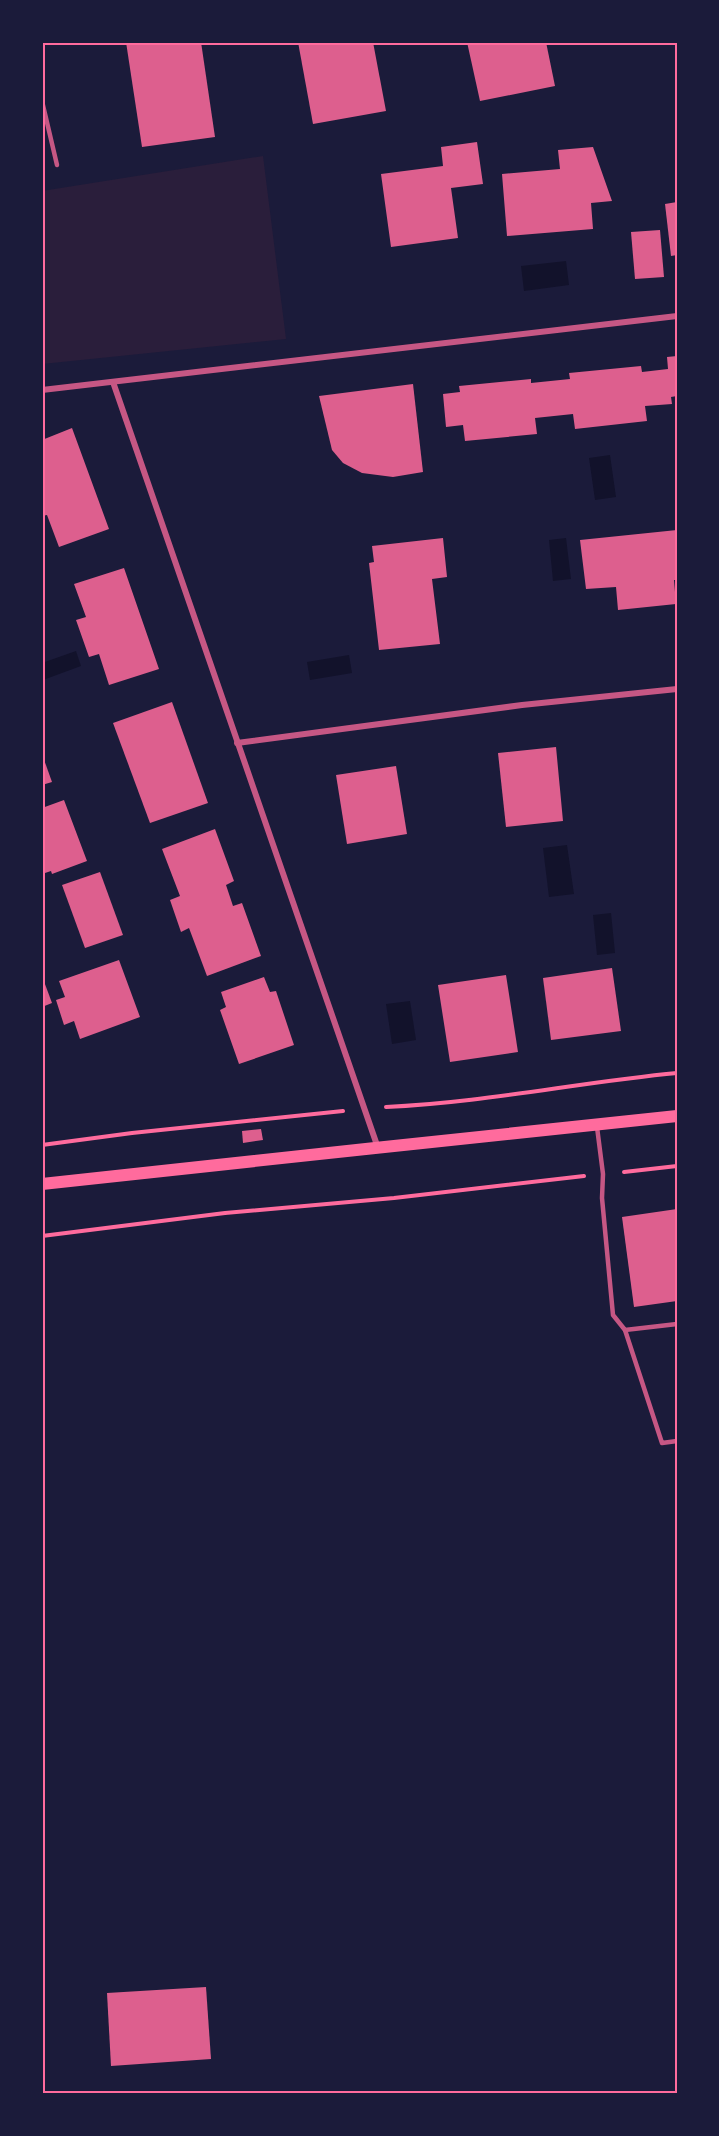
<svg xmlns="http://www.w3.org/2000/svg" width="719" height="2136" viewBox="0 0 719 2136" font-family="'Fira Sans',sans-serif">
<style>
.green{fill:#2a1e3b}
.water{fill:#12122b}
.building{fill:#dd5f8e}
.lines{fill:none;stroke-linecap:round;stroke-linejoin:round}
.path{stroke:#ff6b9d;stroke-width:4}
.service{stroke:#c65784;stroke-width:4.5}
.minor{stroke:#c65784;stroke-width:6}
.secondary{stroke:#ff6b9d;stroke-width:12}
.neatline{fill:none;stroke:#ff6b9d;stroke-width:2}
</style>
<rect width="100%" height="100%" fill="#1b1b3a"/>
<path class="green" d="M263 156 286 339 42 364V191Z"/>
<g class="water">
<path d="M566 261 569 285 524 291 521 266Z"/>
<path d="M610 455 616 497 595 500 589 458Z"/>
<path d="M566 538 571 579 553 581 549 540Z"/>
<path d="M76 651 81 666 43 680 42 663Z"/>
<path d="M349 655 352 673 310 680 307 662Z"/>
<path d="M567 845 574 894 549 897 543 848Z"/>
<path d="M611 913 615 953 597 955 593 915Z"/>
<path d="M410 1001 416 1040 392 1044 386 1004Z"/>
</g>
<g class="building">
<path d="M126 42H201L215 137 142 147Z"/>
<path d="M298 42H373L386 111 313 124Z"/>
<path d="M467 42H546L555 86 480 101Z"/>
<path d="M477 142 483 184 451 188 458 238 391 247 381 174 443 166 441 147Z"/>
<path d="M593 147 612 201 591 203 593 229 507 236 502 174 560 169 558 150Z"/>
<path d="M677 202V255L671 256 665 204Z"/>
<path d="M660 230 664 277 635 279 631 232Z"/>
<path d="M677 356V396L671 397 672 404 645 406 647 421 575 429 573 414 535 418 537 434 465 441 463 425 446 427 443 394 460 392 459 386 531 379V383L570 379 569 373 641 366 642 372 668 369 667 357Z"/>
<path d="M413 384 423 472 393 477 362 473 343 463 332 450 319 396Z"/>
<path d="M72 428 109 529 59 547 47 515 42 516V440Z"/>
<path d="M677 530V580H674L676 604 618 610 616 587 586 589 580 540Z"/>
<path d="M443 538 447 577 432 579 440 644 379 650 369 563 374 562 372 546Z"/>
<path d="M124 568 159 669 109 685 99 654 89 657 76 620 86 617 74 584Z"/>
<path d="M172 702 208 803 150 823 113 723Z"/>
<path d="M556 747 563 821 506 827 498 753Z"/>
<path d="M42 754 52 782 42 785Z"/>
<path d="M396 766 407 834 347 844 336 775Z"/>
<path d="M64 800 87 861 52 874 51 871 42 874V808Z"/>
<path d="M215 829 234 881 226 885 233 906 242 903 261 956 207 976 189 928 181 932 170 900 180 896 162 849Z"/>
<path d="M100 872 123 935 85 948 62 885Z"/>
<path d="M119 960 140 1017 80 1039 74 1021 64 1025 56 1000 65 997 59 981Z"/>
<path d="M612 968 621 1031 551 1040 543 978Z"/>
<path d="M506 975 518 1052 450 1062 438 985Z"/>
<path d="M42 976 52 1003 42 1007Z"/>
<path d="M264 977 270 992 276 991 294 1045 239 1064 220 1010 226 1007 221 992Z"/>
<path d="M261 1129 263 1140 243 1143 242 1131Z"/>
<path d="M677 1209V1301L634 1307 622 1217Z"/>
<path d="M206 1987 211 2059 111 2066 107 1993Z"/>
</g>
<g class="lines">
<g class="path">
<path d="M386 1107C483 1103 580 1082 677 1073"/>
<path d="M42 1145 132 1133 343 1111"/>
<path d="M624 1172 677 1166"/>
<path d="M42 1236 225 1213 394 1198 584 1176"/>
</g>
<g class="service">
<path d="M42 101 57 165"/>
<path d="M597 1127 603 1174 602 1198 613 1315 625 1330 677 1324"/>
<path d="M625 1330 662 1443 677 1441"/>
</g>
<g class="minor">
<path d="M113 382 378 1148"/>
<path d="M42 390 677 316"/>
<path d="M237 743 522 705 677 689"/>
</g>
<path class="secondary" d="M42 1184C254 1160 465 1139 677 1116"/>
</g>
<rect width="719" height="2136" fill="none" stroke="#1b1b3a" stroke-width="87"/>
<rect x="44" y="44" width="632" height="2048" class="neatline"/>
</svg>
